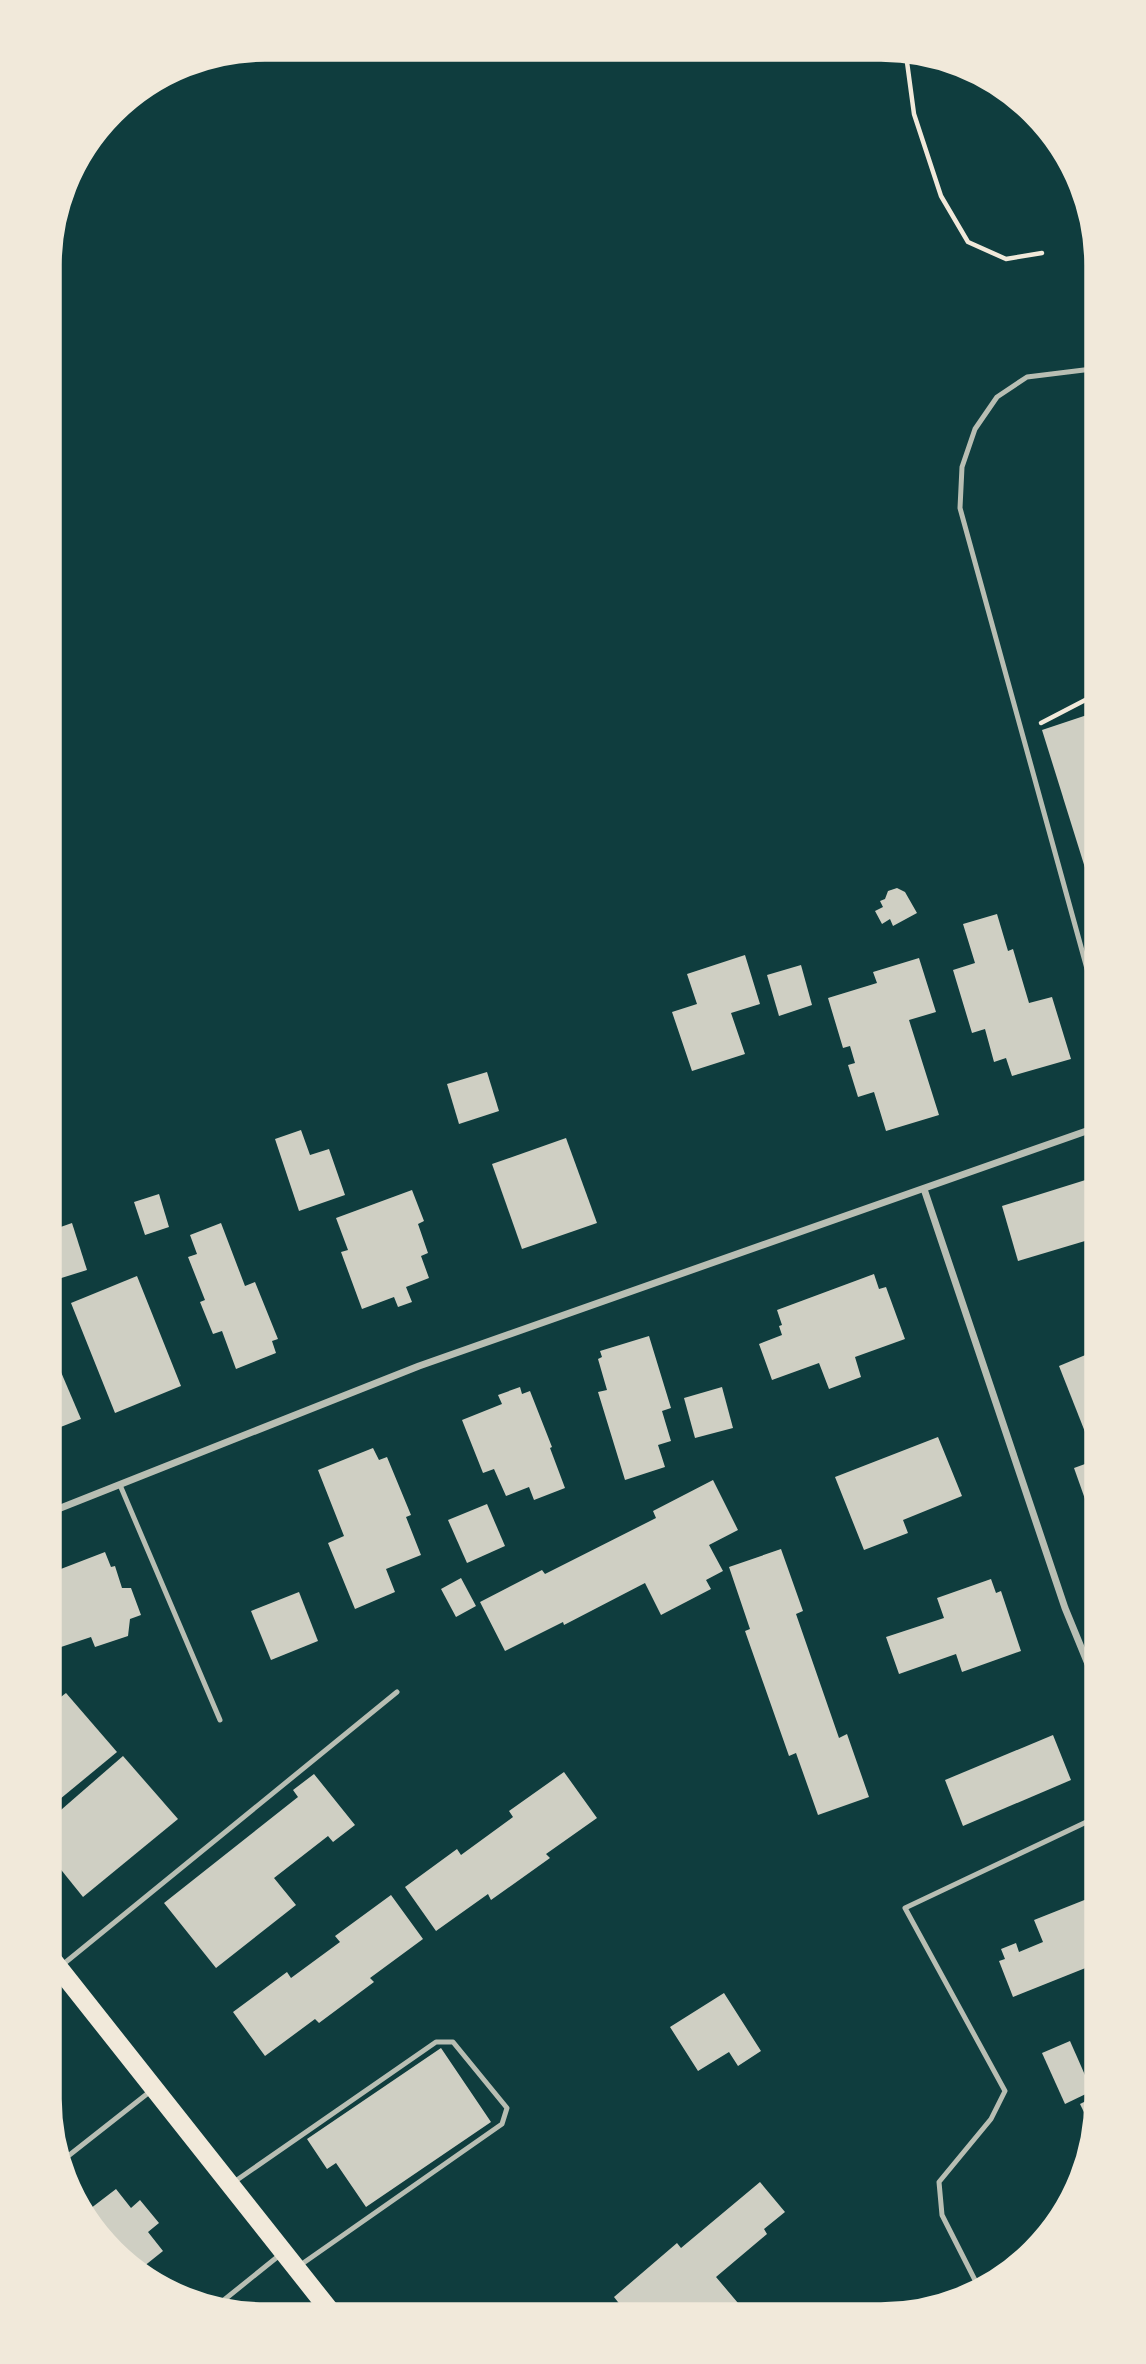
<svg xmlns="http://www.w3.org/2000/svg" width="1146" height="2364" viewBox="0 0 1146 2364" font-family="'Public Sans',sans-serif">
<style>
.building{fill:#cfcfc3}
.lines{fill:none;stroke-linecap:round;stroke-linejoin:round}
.path{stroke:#f1e9da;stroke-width:4.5}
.service{stroke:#b8beb3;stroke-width:5}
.minor{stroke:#b8beb3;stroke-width:7}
.trunk{stroke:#f1e9da;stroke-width:19}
.rim{fill:none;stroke:#f1e9da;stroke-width:3.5}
</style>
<rect width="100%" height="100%" fill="#0f3d3e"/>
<g class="building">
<path d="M1093 713 1094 868 1086 871 1042 730Z"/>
<path d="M897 888 905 892 917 913 893 926 890 919 882 924 875 911 883 907 880 901 885 899 888 891Z"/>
<path d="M997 914 1008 951 1013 949 1029 1003 1052 997 1071 1059 1012 1076 1006 1058 994 1062 985 1029 972 1033 953 970 975 963 963 924Z"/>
<path d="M745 955 760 1004 731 1013 745 1054 692 1071 672 1012 697 1004 687 974Z"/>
<path d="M919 958 936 1012 909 1020 939 1115 886 1131 874 1092 858 1097 848 1065 855 1063 850 1046 843 1048 828 998 877 983 873 972Z"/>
<path d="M801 965 812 1005 779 1016 767 975Z"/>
<path d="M487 1072 499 1111 459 1124 447 1084Z"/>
<path d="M301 1130 310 1155 329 1149 345 1195 299 1211 275 1139Z"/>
<path d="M566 1138 597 1223 522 1249 492 1164Z"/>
<path d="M1095 1177V1238L1018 1261 1002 1206Z"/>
<path d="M412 1190 424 1221 418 1224 428 1253 421 1256 429 1278 406 1287 412 1302 398 1307 394 1297 362 1309 341 1252 348 1250 336 1218Z"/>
<path d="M159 1194 169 1227 145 1235 134 1202Z"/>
<path d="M72 1223 87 1270 55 1280 52 1271V1230Z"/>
<path d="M221 1223 245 1286 255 1282 278 1339 272 1341 276 1353 236 1369 222 1331 213 1334 200 1302 205 1300 188 1257 197 1254 190 1235Z"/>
<path d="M874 1274 879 1289 886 1287 905 1339 855 1357 861 1377 829 1389 819 1363 772 1380 759 1344 782 1335 779 1326 782 1325 777 1310Z"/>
<path d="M137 1276 181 1386 115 1413 71 1303Z"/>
<path d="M649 1336 671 1408 662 1411 671 1441 658 1445 665 1467 625 1480 598 1392 607 1390 598 1359 602 1357 600 1351Z"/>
<path d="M52 1351 81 1419 53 1430 52 1378Z"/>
<path d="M1095 1351 1096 1433 1087 1437 1059 1366Z"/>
<path d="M520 1387 522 1394 530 1391 552 1447 550 1448 565 1488 534 1500 529 1487 506 1496 494 1469 483 1473 462 1420 502 1404 498 1395Z"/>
<path d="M722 1387 733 1428 695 1438 684 1398Z"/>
<path d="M938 1437 962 1496 903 1520 908 1533 864 1550 835 1477Z"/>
<path d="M373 1448 379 1460 387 1457 411 1515 406 1517 421 1555 386 1569 395 1592 355 1609 328 1543 344 1536 318 1470Z"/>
<path d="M1096 1460V1530L1074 1468Z"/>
<path d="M713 1480 738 1530 709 1545 723 1571 706 1580 711 1589 661 1615 645 1583 564 1625 563 1622 505 1651 480 1602 542 1570 545 1574 656 1518 653 1511Z"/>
<path d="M487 1504 505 1546 467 1563 448 1520Z"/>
<path d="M781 1549 803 1611 796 1614 839 1738 847 1734 869 1797 818 1815 796 1753 789 1756 745 1631 750 1629 729 1567Z"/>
<path d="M105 1552 111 1567 115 1566 122 1588H131L141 1615 130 1619 128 1636 95 1647 91 1637 58 1648 53 1637V1572Z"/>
<path d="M461 1578 476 1606 456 1617 441 1589Z"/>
<path d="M991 1579 996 1593 1001 1591 1021 1651 962 1672 956 1654 899 1674 886 1637 944 1618 937 1598Z"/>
<path d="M299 1592 318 1641 271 1660 251 1611Z"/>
<path d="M66 1693 117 1752 54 1804 53 1703Z"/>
<path d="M1053 1735 1071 1780 963 1826 945 1780Z"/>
<path d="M123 1756 178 1819 83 1897 54 1861V1816Z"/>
<path d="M564 1772 597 1818 546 1854 550 1858 491 1900 488 1894 436 1931 405 1887 457 1849 461 1855 513 1817 509 1811Z"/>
<path d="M314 1774 355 1825 333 1842 328 1836 274 1878 296 1905 216 1968 164 1903 298 1797 293 1790Z"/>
<path d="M391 1895 423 1939 370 1978 374 1982 319 2023 315 2019 265 2056 233 2012 287 1972 291 1978 340 1942 335 1936Z"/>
<path d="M1097 1895 1098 1976 1093 1978 1088 1967 1013 1997 999 1961 1005 1959 1001 1949 1016 1943 1019 1952 1043 1942 1034 1920Z"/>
<path d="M724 1993 761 2051 738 2066 729 2052 698 2071 670 2027Z"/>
<path d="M1070 2041 1092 2091 1065 2104 1042 2053Z"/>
<path d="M441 2048 491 2122 366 2207 336 2163 327 2169 307 2139Z"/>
<path d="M1098 2095V2114L1094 2133 1080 2104Z"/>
<path d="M760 2182 785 2212 764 2229 767 2234 716 2277 738 2303 733 2307 735 2310 625 2311 614 2297 677 2243 681 2248Z"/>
<path d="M116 2189 131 2208 140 2200 159 2223 148 2232 163 2251 138 2271 121 2262 82 2215Z"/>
</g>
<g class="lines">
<g class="path">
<path d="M909 51 907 62 914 114 941 196 968 242 1006 259 1042 253"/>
<path d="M1041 723 1093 696"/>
</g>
<g class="service">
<path d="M1092 369 1027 377 997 397 975 429 962 467 960 508 1094 994"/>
<path d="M120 1485 220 1720"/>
<path d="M61 1966 397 1692"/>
<path d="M58 2164 152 2090"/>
<path d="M234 2182 436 2042H453L507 2108 502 2124 299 2266"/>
<path d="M980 2290 942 2215 939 2182 991 2119 1005 2091 905 1908 1097 1817"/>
<path d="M214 2308 281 2254"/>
</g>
<g class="minor">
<path d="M924 1189 1065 1608 1097 1686"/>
<path d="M53 1511 419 1366 1095 1128"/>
</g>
<path class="trunk" d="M54 1962 331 2312"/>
</g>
<path d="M0 0H1146V2364H0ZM265 60H881A205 205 0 0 1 1086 265V2099A205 205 0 0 1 881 2304H265A205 205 0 0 1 60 2099V265A205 205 0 0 1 265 60Z" fill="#f1e9da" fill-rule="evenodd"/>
<path class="rim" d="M265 60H881A205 205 0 0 1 1086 265V2099A205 205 0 0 1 881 2304H265A205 205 0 0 1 60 2099V265A205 205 0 0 1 265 60Z"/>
</svg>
